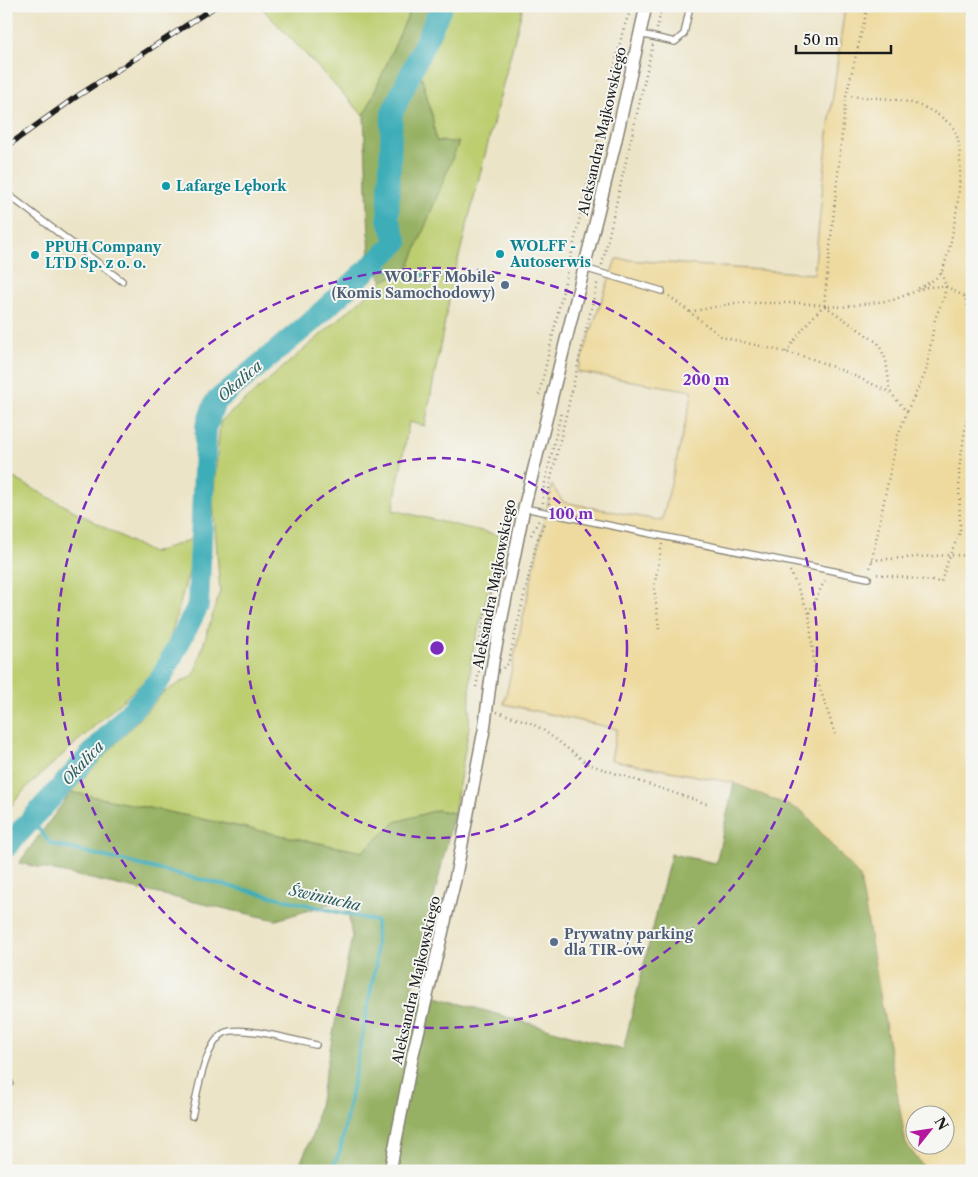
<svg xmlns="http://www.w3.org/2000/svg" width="978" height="1177" viewBox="0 0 978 1177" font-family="'Libre Caslon Text',serif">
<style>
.green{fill:#bdce71;stroke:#6c7546}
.forest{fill:#96b163;stroke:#596640}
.sand{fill:#eeda9e;stroke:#857b5d;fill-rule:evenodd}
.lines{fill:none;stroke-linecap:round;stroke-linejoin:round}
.stream{stroke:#3dadb8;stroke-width:4}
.river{stroke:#3dadb8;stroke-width:22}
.lane-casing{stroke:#848072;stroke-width:8}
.street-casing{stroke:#848072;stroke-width:14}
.path{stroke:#848072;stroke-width:2.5;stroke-dasharray:1 4;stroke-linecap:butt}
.lane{stroke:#fff;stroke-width:5.5}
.street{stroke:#fff;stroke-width:11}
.rail-casing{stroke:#1c1c1c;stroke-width:5.5}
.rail{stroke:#f6f6f2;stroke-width:4;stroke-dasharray:11;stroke-linecap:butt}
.ring{fill:none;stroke:#7b2cbf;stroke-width:2.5;stroke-dasharray:9 6}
.culture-dot{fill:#0f9aa8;stroke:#f6f6f2;stroke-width:2}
.service-dot{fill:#5c6f8a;stroke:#f6f6f2;stroke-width:2}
.labels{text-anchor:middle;stroke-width:4;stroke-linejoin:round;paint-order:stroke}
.street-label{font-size:14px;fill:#1c1c1c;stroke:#f6f6f2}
.culture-label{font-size:14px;font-weight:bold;fill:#0d838f;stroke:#f6f6f2;text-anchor:start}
.service-label{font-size:14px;font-weight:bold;fill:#4e5e75;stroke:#f6f6f2;text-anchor:end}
.water-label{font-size:15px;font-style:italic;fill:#2b5d62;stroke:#f6f6f2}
.centre{fill:#7b2cbf;stroke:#f6f6f2;stroke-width:2.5}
.ring-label{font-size:15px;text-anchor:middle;font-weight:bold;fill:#7b2cbf;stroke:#f6f6f2;stroke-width:4;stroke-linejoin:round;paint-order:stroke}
</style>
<rect width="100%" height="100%" fill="#f6f6f2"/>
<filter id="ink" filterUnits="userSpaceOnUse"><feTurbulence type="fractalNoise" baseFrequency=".02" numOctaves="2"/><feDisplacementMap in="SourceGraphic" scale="10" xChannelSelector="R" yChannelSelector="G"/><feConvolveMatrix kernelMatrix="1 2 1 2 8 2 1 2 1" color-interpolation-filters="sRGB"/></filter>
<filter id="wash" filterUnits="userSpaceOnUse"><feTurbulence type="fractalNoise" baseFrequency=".0096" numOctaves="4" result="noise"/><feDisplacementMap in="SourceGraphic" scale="20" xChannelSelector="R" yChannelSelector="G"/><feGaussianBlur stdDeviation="1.12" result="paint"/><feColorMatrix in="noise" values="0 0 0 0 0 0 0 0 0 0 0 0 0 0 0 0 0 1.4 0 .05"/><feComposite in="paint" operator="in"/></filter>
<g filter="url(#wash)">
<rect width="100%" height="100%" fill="#ece4c7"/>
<g class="green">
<path d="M260 6H412L364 116Z"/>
<path d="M450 6H523L452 284 425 426 409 422 393 510 502 536 471 659 469 727 454 813 437 810 396 822 363 852 71 792 164 692 194 675 220 591 213 502 220 422 383 281 408 269 458 143 436 141 432 115 419 67Z"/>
<path d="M6 474 152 553 192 539 190 568 163 664 26 788 6 812Z"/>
</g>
<g class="forest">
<path d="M412 6H450L419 68 432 115 436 141 459 142 408 269 383 281 370 260 364 116Z"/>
<path d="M734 783 802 811 860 877 906 1144 927 1171H297L314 1131 352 937 346 899 276 920 19 863 71 792 362 852 396 822 437 810 454 813 412 990 623 1050 671 854 716 863Z"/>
</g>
<path class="sand" d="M845 6H961L972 23V1171H927L906 1144 860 877 802 811 734 783 611 760 617 729 504 704 552 485 563 502 662 521 693 391 577 372 616 259 814 274 829 125ZM916 1114H946V1144H916Z"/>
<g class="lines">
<g class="stream">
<path d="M373 266 440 278"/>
<path d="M31 820 51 844 376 921V963L340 1151 331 1171"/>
</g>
<path class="river" d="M6 847 161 678 198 606 206 427 215 402 312 321 397 242 388 219 392 113 442 6"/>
</g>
</g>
<g filter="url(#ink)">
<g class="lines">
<defs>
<g id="lane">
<path d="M640 34 675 42 684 34 690 6"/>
<path d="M6 193 122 281"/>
<path d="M584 268 662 291"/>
<path d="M524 508 868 578"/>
<path d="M6 1082 10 1083"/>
<path d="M192 1116C197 1095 204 1045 224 1033 240 1024 296 1041 316 1045"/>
</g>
<path id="street" d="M390 1171 413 1054 455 880 484 730 493 662 524 508 615 144 646 6"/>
</defs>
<use href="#lane" class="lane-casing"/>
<use href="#street" class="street-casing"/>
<g class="path">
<path d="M657 29 662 6"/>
<path d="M846 96C886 99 918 96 950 124 972 142 953 247 942 271 938 279 925 285 917 289"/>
<path d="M602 265 653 44"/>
<path d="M669 296 722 337 810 358 846 372 890 392 907 412 897 438 870 569"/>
<path d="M965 297 972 295"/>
<path d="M825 306 878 343 886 360 890 391"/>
<path d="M690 312 735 303H801L841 307 893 300 927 287 946 286 965 297 972 322"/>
<path d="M786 352 805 326 824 305 846 96 868 6"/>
<path d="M972 385 959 469 960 532 950 555 972 556"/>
<path d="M539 395 623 30 632 6"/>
<path d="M907 411 926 372 935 319 944 297 946 286 941 273"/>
<path d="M543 503V491L561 413"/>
<path d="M549 504V487L598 280"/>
<path d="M531 535 539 520"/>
<path d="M872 560 950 555 941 582 875 574"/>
<path d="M790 571 809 613 815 673 835 734"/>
<path d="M809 613 826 578"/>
<path d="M659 629 654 587 662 544"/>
<path d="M481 660 477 659 482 627 507 525"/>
<path d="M503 668 508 664 537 541 545 521"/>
<path d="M476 687 480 666"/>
<path d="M497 712 529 722 543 730 588 764 707 804"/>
</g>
<use href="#lane" class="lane"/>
<use href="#street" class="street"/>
<defs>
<path id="rail" d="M6 147 73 99 216 6"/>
</defs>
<use href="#rail" class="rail-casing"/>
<use href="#rail" class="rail"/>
</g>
</g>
<g class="ring">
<circle cx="437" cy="648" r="190"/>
<circle cx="437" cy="648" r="380"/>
</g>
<g class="culture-dot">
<circle cx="166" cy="186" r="5"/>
<circle cx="500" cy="254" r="5"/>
<circle cx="35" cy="255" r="5"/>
</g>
<g class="service-dot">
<circle cx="505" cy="285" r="5"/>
<circle cx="554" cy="942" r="5"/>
</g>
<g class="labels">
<g class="street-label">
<text transform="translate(602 131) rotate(-77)" y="5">Aleksandra Majkowskiego</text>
<text transform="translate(494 584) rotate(-79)" y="5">Aleksandra Majkowskiego</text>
<text transform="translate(416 980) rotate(-77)" y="5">Aleksandra Majkowskiego</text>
</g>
<g class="culture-label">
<text x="176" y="191">Lafarge Lębork</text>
<text x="510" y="251">WOLFF -<tspan x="510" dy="16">Autoserwis</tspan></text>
<text x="45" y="252">PPUH Company<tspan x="45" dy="16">LTD Sp. z o. o.</tspan></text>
</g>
<g class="service-label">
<text x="495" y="282">WOLFF Mobile<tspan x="495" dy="16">(Komis Samochodowy)</tspan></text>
<text x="564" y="939" text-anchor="start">Prywatny parking<tspan x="564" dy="16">dla TIR-ów</tspan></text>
</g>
<g class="water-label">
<text transform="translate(240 381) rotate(-41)" y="5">Okalica</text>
<text transform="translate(83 763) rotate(-47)" y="5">Okalica</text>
<text transform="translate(325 898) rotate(13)" y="5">Świniucha</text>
</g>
</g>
<circle cx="437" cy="648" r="8" class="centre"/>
<g class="ring-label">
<text x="706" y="385">200 m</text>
<text x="571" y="519">100 m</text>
</g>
<rect width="978" height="1177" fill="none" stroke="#f6f6f2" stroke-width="25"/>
<g transform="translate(930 1130) rotate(60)"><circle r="24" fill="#f6f6f2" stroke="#9f9f9c"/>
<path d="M0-4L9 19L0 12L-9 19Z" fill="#b5179e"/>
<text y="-8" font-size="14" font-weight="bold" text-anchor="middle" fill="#1c1c1c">N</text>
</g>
<path d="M796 45v8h95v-8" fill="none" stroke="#1c1c1c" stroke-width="2.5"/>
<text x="803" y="45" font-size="15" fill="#1c1c1c" stroke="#f6f6f2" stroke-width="4" paint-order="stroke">50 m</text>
</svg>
